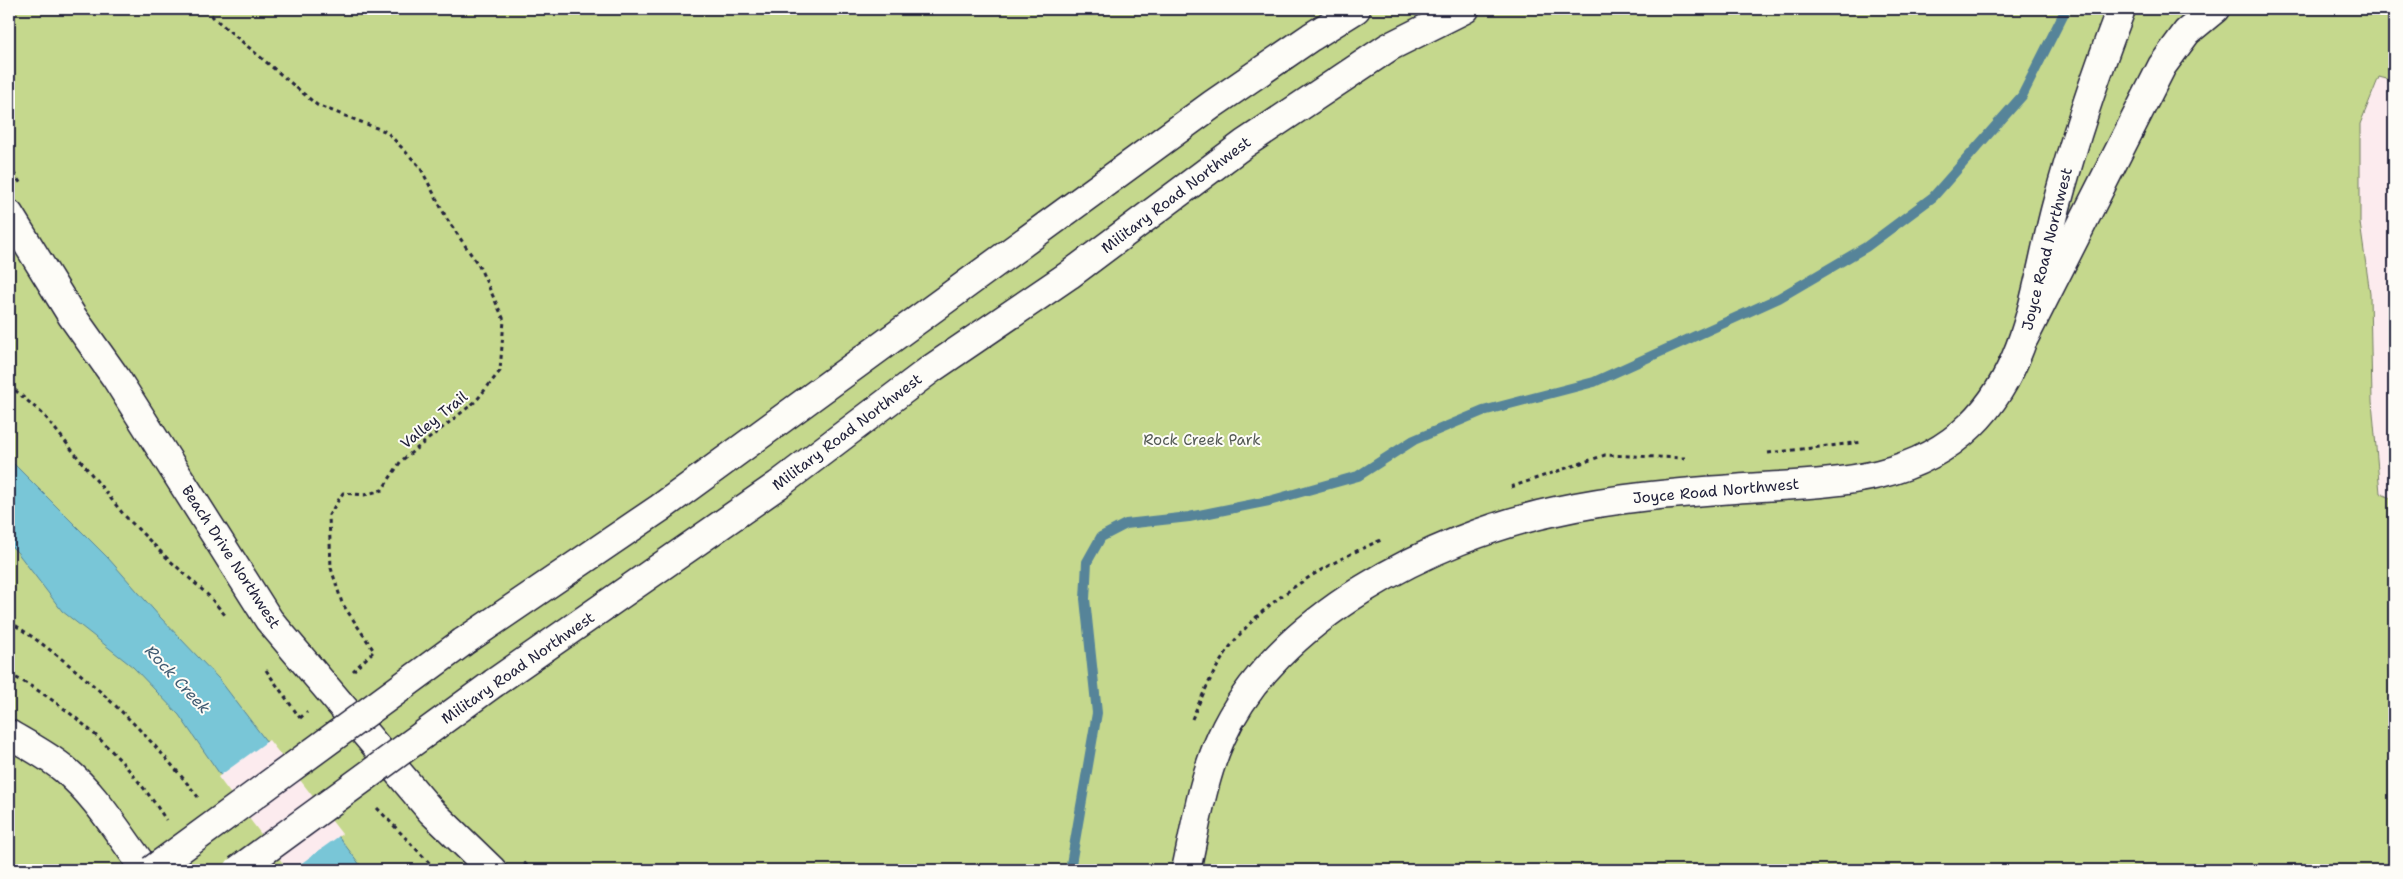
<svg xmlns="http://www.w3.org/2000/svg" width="2403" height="879" viewBox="0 0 2403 879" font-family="'Shantell Sans',sans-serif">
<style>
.green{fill:#c5d88d;stroke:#747d64}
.water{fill:#79c6d7;stroke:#568499}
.pier{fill:#fcebee}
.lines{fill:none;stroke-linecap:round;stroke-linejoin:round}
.stream{stroke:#568499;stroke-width:10}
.building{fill:#f9c2da;stroke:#22223b}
.minor-casing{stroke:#22223b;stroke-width:31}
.major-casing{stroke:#22223b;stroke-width:31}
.path{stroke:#22223b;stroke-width:3;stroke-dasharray:4 4;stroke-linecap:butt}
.minor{stroke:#fdfcf7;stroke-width:28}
.major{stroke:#fdfcf7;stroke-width:28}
.major-bridge-casing{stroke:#22223b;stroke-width:31;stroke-linecap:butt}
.major-bridge{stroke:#fdfcf7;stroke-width:28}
.labels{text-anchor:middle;stroke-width:4;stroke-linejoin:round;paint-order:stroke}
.street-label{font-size:15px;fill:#22223b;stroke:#fdfcf7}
.park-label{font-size:15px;fill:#535954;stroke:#fdfcf7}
.water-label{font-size:16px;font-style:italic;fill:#405b72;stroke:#fdfcf7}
</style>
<rect width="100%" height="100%" fill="#fcebee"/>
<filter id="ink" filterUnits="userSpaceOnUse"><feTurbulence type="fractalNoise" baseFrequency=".02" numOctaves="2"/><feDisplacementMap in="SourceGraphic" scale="10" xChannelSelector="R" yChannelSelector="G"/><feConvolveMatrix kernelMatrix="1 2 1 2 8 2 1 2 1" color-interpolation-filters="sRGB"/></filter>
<g filter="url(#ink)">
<path class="green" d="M9 9H2394V81L2379 77 2360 124V223L2370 294 2372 401 2380 493 2394 500V870H9Z"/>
<path class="water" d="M9 459 108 558 160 617 219 679 364 870H291L226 783 179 715 133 667 62 611 17 552 9 544Z"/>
<path class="pier" d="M269 740 342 834 292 870H288L218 777Z"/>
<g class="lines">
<path class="stream" d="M1070 870 1097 713 1085 599 1087 562 1101 537 1126 524 1189 517 1269 501 1358 476 1414 440 1483 411 1594 382 1779 298 1866 247 1933 197 2022 96 2066 9"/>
</g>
<path class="building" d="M2393 157 2394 158V180L2389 179Z"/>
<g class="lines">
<defs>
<g id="minor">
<path d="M9 214 72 316 116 378 269 620 431 811 492 870"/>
<path d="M1186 870C1196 826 1202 780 1221 738 1274 619 1433 537 1556 511 1615 498 1674 493 1734 489 1818 482 1907 488 1971 425 2030 368 2036 282 2056 207 2074 140 2096 74 2121 9"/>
</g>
<g id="major">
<path d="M2024 338 2162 66 2187 32 2215 9"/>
<path d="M463 642 660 508 1213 104 1311 37 1356 9"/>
<path d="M494 683 778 485 931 369 1069 275 1244 144 1389 47 1465 9"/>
<path d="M9 734C27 745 47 755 64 769 97 796 120 836 146 870"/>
</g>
</defs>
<use href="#minor" class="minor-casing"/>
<use href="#major" class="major-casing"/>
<g class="path">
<path d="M206 9 214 18 317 105 387 132 420 167 447 219 479 266 504 320 500 371 476 401 401 461 382 490 364 495 343 493 329 515 331 568 342 603 374 651 353 671"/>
<path d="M9 166 21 184"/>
<path d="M9 385 44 415 124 515 166 557 209 596 225 615"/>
<path d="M1768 453 1863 442"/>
<path d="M1511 487 1605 455 1685 458"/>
<path d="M9 621C81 668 145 729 198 797"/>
<path d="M266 670 300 718"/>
<path d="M9 674C72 706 128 760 166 820"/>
<path d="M300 718 307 712"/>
<path d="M1192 719C1205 689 1219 658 1241 633 1276 593 1332 561 1381 540"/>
<path d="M377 808 436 870"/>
<path d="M524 863 533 870"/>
</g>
<use href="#minor" class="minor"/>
<use href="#major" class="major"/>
<defs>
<g id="major-bridge">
<path d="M152 870 463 642"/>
<path d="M238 870 494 683"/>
</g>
</defs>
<use href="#major-bridge" class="major-bridge-casing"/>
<use href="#major-bridge" class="major-bridge"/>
</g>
</g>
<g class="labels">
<g class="street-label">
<text transform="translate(1176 195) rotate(-37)" y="5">Military Road Northwest</text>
<text transform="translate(2047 249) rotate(-76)" y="5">Joyce Road Northwest</text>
<text transform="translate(434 420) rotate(-39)" y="5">Valley Trail</text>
<text transform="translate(847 432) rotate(-37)" y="5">Military Road Northwest</text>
<text transform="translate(1716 491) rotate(-5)" y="5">Joyce Road Northwest</text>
<text transform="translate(231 557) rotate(57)" y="5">Beach Drive Northwest</text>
<text transform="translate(518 668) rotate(-35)" y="5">Military Road Northwest</text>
</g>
<g class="park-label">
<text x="1202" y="445">Rock Creek Park</text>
</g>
<g class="water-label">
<text transform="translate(178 679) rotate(47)" y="6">Rock Creek</text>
</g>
</g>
<rect width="2403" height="879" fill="none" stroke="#fdfcf7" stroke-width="30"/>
<rect x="15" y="15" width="2373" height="849" fill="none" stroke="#22223b" stroke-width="2" filter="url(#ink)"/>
</svg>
